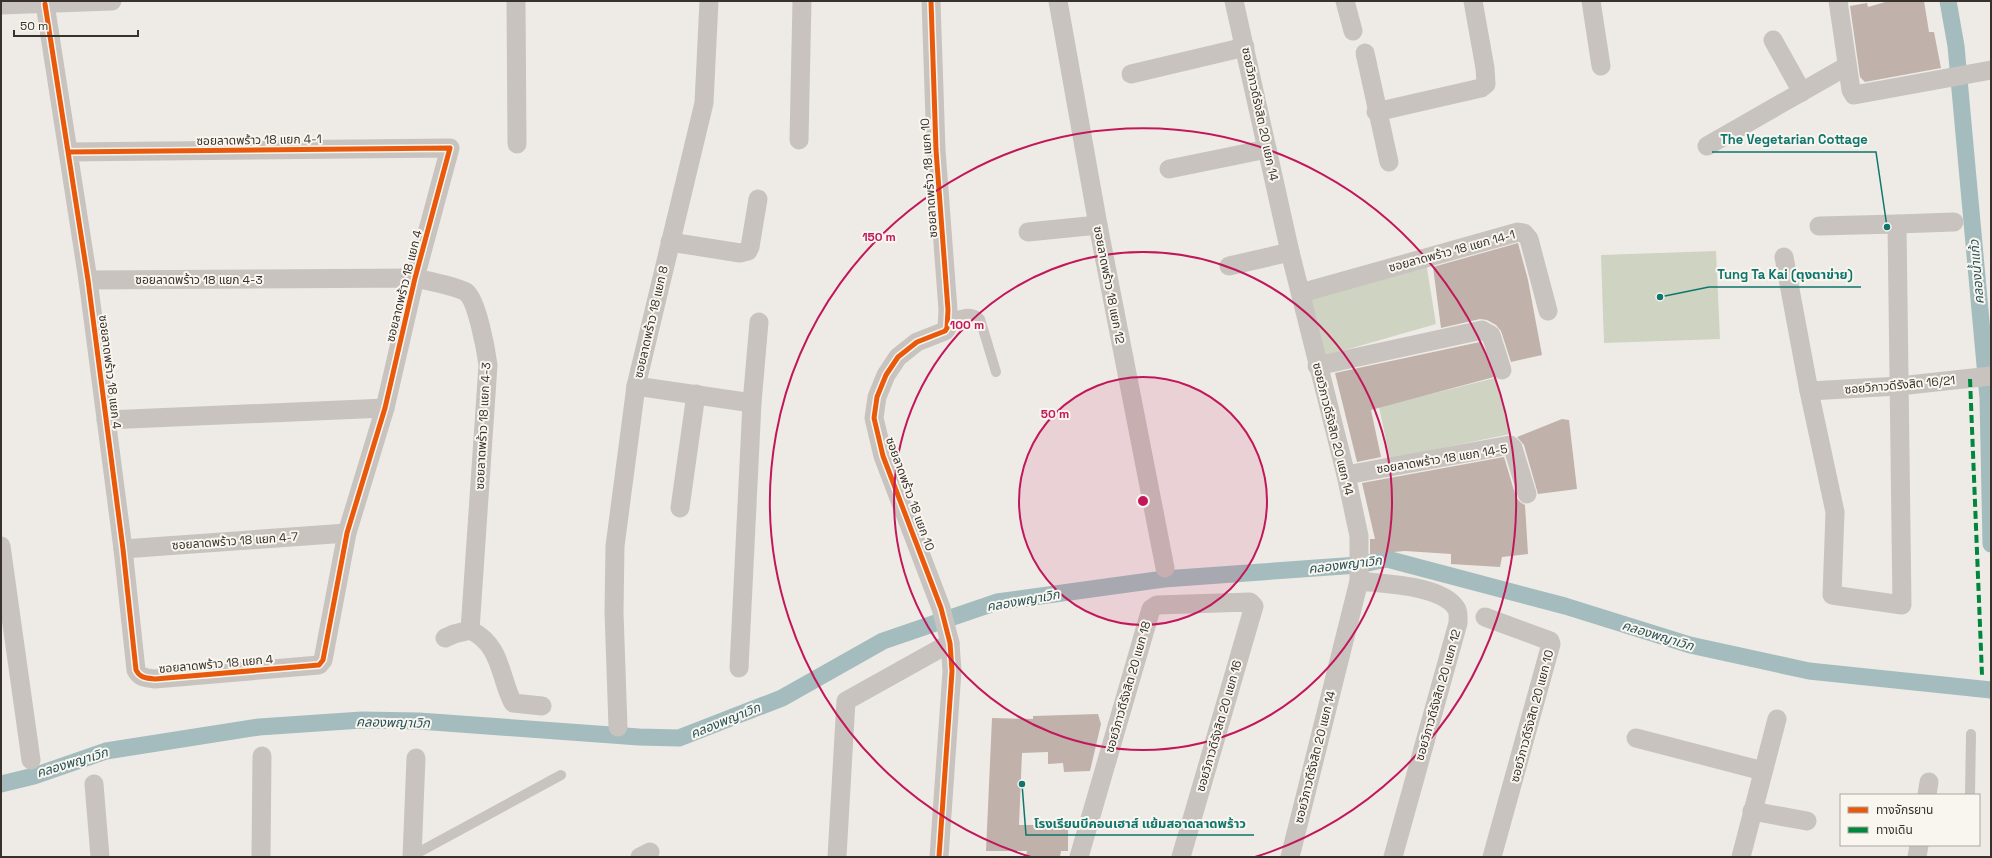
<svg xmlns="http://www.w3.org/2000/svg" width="1992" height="858" viewBox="0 0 1992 858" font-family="'Space Grotesk','Noto Sans Thai',sans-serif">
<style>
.green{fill:#cfd3c1}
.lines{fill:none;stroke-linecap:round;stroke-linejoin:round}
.canal{stroke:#a4bcbd;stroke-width:17}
.building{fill:#c0b2aa}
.service{stroke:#c8c3be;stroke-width:10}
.minor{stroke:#c8c3be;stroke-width:19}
.quiet{stroke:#00873e;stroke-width:4;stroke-dasharray:8 4;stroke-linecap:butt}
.cycleway-casing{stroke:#f9f5ef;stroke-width:8}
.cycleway{stroke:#e8590c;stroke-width:5}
.ring{fill:none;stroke:#c2185b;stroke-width:2}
.labels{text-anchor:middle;stroke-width:4;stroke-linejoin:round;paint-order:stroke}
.street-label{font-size:12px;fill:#39312c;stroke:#f9f5ef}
.water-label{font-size:13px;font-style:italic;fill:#255157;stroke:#f9f5ef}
.centre{fill:#c2185b;stroke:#f9f5ef;stroke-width:2}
.ring-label{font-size:12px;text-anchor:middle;font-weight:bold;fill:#c2185b;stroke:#f9f5ef;stroke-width:4;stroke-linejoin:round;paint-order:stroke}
.leader{fill:none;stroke:#0f766e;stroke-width:1.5}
.callout-dot{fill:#0f766e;stroke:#f9f5ef;stroke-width:1.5}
.callout-label{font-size:13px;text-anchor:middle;font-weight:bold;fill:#0f766e;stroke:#f9f5ef;stroke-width:4;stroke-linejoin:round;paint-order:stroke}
</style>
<rect width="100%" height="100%" fill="#eeebe6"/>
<g class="green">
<path d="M1716 251 1720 339 1604 343 1601 255Z"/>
<path d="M1426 262 1436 324 1324 356 1307 296Z"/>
<path d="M1495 378 1510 434 1390 459 1379 407Z"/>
</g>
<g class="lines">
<g class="canal">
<path d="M1948 1 1956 46 1988 398 1991 544"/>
<path d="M1 784 34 776 106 751 259 727 362 720 419 721 639 737 679 738 782 698 883 641 997 602 1164 579 1358 565 1387 559 1565 606 1690 645 1809 671 1991 690"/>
</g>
</g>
<g class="building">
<path d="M1889 1H1924L1929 32H1934L1941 68 1865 82 1860 77 1850 6 1867 3 1868 7Z"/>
<path d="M1518 243 1528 280 1542 355 1511 362 1501 331 1496 325 1487 320 1480 319 1441 328 1433 267Z"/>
<path d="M1480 342 1494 377 1371 410 1381 457 1357 462 1335 373Z"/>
<path d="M1562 419 1569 420 1577 489 1538 494 1524 445 1517 437Z"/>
<path d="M1504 457 1516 497 1520 502 1525 505 1528 554 1502 557 1500 567 1451 564V554L1405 551 1370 554V539H1375L1362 483Z"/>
<path d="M1098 714 1101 724 1090 771 1064 772 1063 763 1048 764V752L1022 753 1019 825H1068V851H1061L1060 857H1026L1027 851H986L992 718 1033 719V716Z"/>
</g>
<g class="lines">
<g class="service">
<path d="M948 319C959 316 971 309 980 319L996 372"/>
<path d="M1970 795 1971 734"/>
<path d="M412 856 561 775"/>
</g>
<g class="minor">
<path d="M516 1 517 144"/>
<path d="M709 1 704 103 636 386 752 403 739 668"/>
<path d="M931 1 936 150 948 310 947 328 945 331 917 342 898 357 886 375 877 397 874 418 883 456 941 608 950 643 952 671 939 857"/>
<path d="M1058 1 1098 225 1165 568"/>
<path d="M1234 1 1290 252 1346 475 1359 536V581L1290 857"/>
<path d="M1345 1 1353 31"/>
<path d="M1591 1 1601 66"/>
<path d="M1838 1 1851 90 1854 95 1991 70"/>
<path d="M45 4 88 280 123 549 136 670C140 678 146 678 155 679L319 665 323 660 347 533 385 408 415 278 450 148 68 152"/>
<path d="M1 5 112 1"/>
<path d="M1773 40 1802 92"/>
<path d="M1365 53 1389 162"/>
<path d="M1131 74 1245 47"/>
<path d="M1376 112 1481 88 1486 84 1485 68 1473 1"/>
<path d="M799 140 802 1"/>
<path d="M1707 146 1847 66"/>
<path d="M1169 169 1267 149"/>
<path d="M1897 224 1954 222"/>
<path d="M1028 232 1098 225"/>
<path d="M670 242 740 253 748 251 750 247 758 199"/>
<path d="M1784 257 1809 391 1835 512 1832 595 1902 605 1897 224 1819 226"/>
<path d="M1229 266 1290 252"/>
<path d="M88 280 415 278C428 281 456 286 466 292 477 300 486 350 488 365L470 630 454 634 445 638"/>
<path d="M1301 293 1518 232 1524 233 1529 239 1548 311"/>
<path d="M1317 366 1482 330 1491 335 1502 370"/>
<path d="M1809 391 1899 386 1991 376"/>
<path d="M752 403 759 322"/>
<path d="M106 420 385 408"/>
<path d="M1346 475 1510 445 1513 448 1527 494"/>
<path d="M680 508 696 394"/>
<path d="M1 546 31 760"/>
<path d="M123 549 347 533"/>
<path d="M1359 581C1384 584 1442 585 1456 608 1459 612 1458 618 1458 623L1393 857"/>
<path d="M1485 617 1550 641 1551 644 1492 857"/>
<path d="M470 630C502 645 499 676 513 703L542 706"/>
<path d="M618 727 614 612 615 546 636 386"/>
<path d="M1636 738 1763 771"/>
<path d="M94 784 100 857"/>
<path d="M1927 795 1929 782"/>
<path d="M1752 811 1807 821"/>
<path d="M261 857 262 756"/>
<path d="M412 857 416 758"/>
<path d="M640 857 650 852"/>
<path d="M837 857 846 701 950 643"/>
<path d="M1079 857 1151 609 1157 605 1250 602 1254 606 1181 857"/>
<path d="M1741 857 1777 719"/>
<path d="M1917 857 1919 845"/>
</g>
<path class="quiet" d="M1970 379 1982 675"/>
<defs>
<g id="cycleway">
<path d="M931 1 936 150 948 310 947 328 945 331 917 342 898 357 886 375 877 397 874 418 883 456 941 608 950 643 952 671 939 857"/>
<path d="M45 4 88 280 123 549 136 670C140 678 146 678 155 679L319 665 323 660 347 533 385 408 415 278 450 148 68 152"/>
</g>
</defs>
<use href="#cycleway" class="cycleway-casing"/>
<use href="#cycleway" class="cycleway"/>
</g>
<circle cx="1143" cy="501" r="124" fill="#c2185b" fill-opacity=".12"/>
<g class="ring">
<circle cx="1143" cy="501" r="124"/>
<circle cx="1143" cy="501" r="249"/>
<path d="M1031 857A373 373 0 1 1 1255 857"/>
</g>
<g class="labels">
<g class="street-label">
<text transform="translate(1260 114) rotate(78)" y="4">ซอยวิภาวดีรังสิต 20 แยก 14</text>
<text transform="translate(259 140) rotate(-1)" y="4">ซอยลาดพร้าว 18 แยก 4-1</text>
<text transform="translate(929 178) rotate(-94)" y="4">ซอยลาดพร้าว 18 แยก 10</text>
<text transform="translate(1452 251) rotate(-15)" y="4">ซอยลาดพร้าว 18 แยก 14-1</text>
<text x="199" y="284">ซอยลาดพร้าว 18 แยก 4-3</text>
<text transform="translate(1109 285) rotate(79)" y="4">ซอยลาดพร้าว 18 แยก 12</text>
<text transform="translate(404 286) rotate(-76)" y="4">ซอยลาดพร้าว 18 แยก 4</text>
<text transform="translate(651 322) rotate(-77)" y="4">ซอยลาดพร้าว 18 แยก 8</text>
<text transform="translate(110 372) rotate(83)" y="4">ซอยลาดพร้าว 18 แยก 4</text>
<text transform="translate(1900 385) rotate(-5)" y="4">ซอยวิภาวดีรังสิต 16/21</text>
<text transform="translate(483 426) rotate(-87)" y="4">ซอยลาดพร้าว 18 แยก 4-3</text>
<text transform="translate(1333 429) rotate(76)" y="4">ซอยวิภาวดีรังสิต 20 แยก 14</text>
<text transform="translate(1442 459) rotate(-9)" y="4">ซอยลาดพร้าว 18 แยก 14-5</text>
<text transform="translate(910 494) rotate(70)" y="4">ซอยลาดพร้าว 18 แยก 10</text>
<text transform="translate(235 541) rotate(-4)" y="4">ซอยลาดพร้าว 18 แยก 4-7</text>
<text transform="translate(216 664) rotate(-5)" y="4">ซอยลาดพร้าว 18 แยก 4</text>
<text transform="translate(1128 687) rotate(-74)" y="4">ซอยวิภาวดีรังสิต 20 แยก 18</text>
<text transform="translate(1438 695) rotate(-74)" y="4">ซอยวิภาวดีรังสิต 20 แยก 12</text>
<text transform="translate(1532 716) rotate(-75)" y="4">ซอยวิภาวดีรังสิต 20 แยก 10</text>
<text transform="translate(1219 726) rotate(-74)" y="4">ซอยวิภาวดีรังสิต 20 แยก 16</text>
<text transform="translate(1315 757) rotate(-76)" y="4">ซอยวิภาวดีรังสิต 20 แยก 14</text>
</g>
<g class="water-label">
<text transform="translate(1976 272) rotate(-95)" y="5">คลองน้ำแก้ว</text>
<text transform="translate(1345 564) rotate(-7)" y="5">คลองพญาเวิก</text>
<text transform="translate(1023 600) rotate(-10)" y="5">คลองพญาเวิก</text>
<text transform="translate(1658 635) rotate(17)" y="5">คลองพญาเวิก</text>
<text transform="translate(725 720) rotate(-22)" y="5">คลองพญาเวิก</text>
<text transform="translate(393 722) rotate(1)" y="5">คลองพญาเวิก</text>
<text transform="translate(72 762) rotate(-17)" y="5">คลองพญาเวิก</text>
</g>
</g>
<circle cx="1143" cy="501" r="6" class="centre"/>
<g class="ring-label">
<text x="879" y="241">150 m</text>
<text x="967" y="329">100 m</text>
<text x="1055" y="418">50 m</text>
</g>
<path class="leader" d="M1887 227L1876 152H1712M1660 297L1709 287H1861M1022 784L1026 835H1254"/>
<g class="callout-dot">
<circle cx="1887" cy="227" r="4"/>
<circle cx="1660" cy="297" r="4"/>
<circle cx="1022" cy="784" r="4"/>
</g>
<g class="callout-label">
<text x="1794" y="144">The Vegetarian Cottage</text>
<text x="1785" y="279">Tung Ta Kai (ตุงตาข่าย)</text>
<text x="1140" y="828">โรงเรียนบีคอนเฮาส์ แย้มสอาดลาดพร้าว</text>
</g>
<rect width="1992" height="858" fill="none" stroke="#39312c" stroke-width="4"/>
<rect x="1840" y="794" width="140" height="52" fill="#f9f5ef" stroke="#aca7a1"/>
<rect x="1848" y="807" width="20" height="6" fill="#e8590c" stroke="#aca7a1"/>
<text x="1876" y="814" font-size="12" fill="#39312c">ทางจักรยาน</text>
<rect x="1848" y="827" width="20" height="6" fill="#00873e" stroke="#aca7a1"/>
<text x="1876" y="834" font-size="12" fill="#39312c">ทางเดิน</text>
<path d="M14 30v6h124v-6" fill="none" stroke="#39312c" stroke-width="2"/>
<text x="20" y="30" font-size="12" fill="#39312c" stroke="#f9f5ef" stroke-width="3" paint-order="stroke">50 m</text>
</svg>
